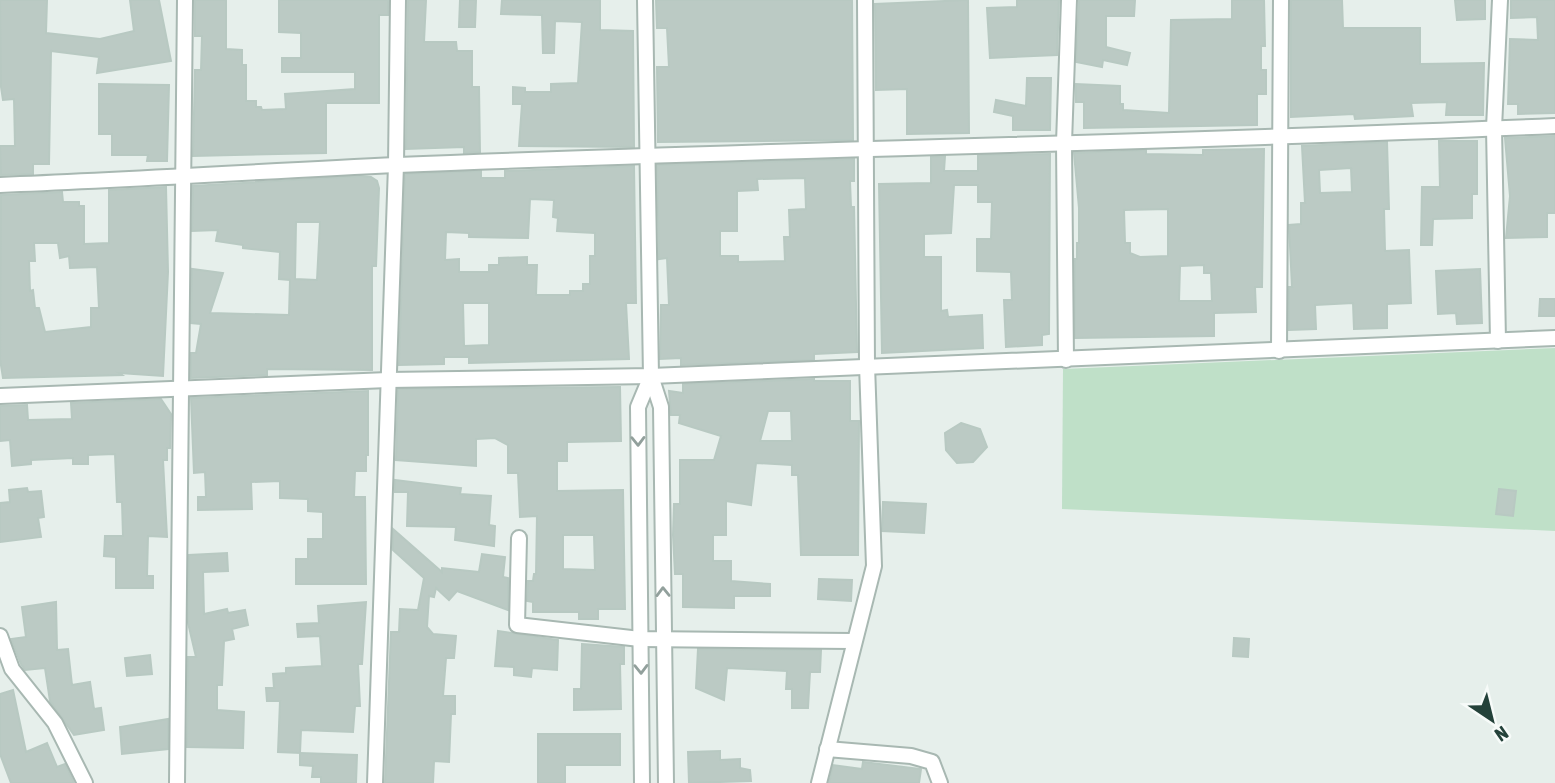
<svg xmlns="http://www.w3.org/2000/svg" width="1555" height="783" viewBox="0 0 1555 783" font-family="'Asap Condensed',sans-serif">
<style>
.green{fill:#bfe0c8}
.building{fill:#bbcac4;stroke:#b8c9c2;stroke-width:2;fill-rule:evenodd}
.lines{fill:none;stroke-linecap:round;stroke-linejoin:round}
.street-casing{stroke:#a8b8b2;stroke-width:18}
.street{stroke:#fff;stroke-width:14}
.oneway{stroke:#92a09c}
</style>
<rect width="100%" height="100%" fill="#e6efeb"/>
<path class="green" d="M1555 348V531L1062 509 1063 369Z"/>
<g class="building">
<path d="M0 0H47L46 33 100 39 134 31 130 0H159L171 61 97 73 99 57 51 51 49 164H33V174L1 175 0 146H15L14 99 3 100 1 87Z"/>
<path d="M195 0H226V49L242 50V65H246V101H256V107H261L262 110 286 109 285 94 355 89V72H282V58H301V33L279 32V0H388V15H379V103H326V153L193 156 195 70H201L202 36H195Z"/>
<path d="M408 0H426L424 42H456L457 51H472V87H479L480 152 464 153V147L406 149Z"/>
<path d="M460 0H476L475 27H459Z"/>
<path d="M502 0H600V30L633 31 634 147 519 146 522 104H513V87L525 88V92H551V84L578 83 582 22 555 21 554 53H543L542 15 501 14Z"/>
<path d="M656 0H852L853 140 658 142 657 67H669L667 28H657Z"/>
<path d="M968 0 969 133 907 134V89L876 90 875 4Z"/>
<path d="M1017 0H1059L1057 55 990 58 987 8 1017 7Z"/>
<path d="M1079 0H1135L1134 16H1106V47L1130 53 1127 65 1103 60 1102 67 1076 62Z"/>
<path d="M1232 0H1264L1265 46H1261V70H1266V94H1257V125L1084 128V102H1076V84L1120 86V104H1123V110L1169 113 1171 20 1232 19Z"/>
<path d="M1291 0H1342L1343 28H1420V64L1484 63 1483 115H1446L1447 102 1411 103 1413 116 1355 119 1354 114 1291 117Z"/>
<path d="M1455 0H1485V19L1457 20Z"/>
<path d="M1511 0H1555V113L1518 114V104H1508L1510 39 1538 40 1537 17 1511 18Z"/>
<path d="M1027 78H1051L1050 130H1013V116L994 112 996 100 1026 106Z"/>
<path d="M99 84 169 85 167 161H147L148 155H112V134H99Z"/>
<path d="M1555 136V213H1547V237L1506 238 1510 196 1505 138Z"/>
<path d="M1439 141H1477V194H1472V218L1433 219 1432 245H1421L1422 187H1440Z"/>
<path d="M1387 142 1389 209H1384L1385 251 1409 250 1411 303 1387 304V328L1354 329 1353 303 1315 305 1316 329 1289 330V287H1292L1289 225 1301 224V203H1305L1302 146ZM1351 168 1352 192 1320 193 1319 170Z"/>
<path d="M1264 149 1262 287H1255L1256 312 1214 313V336L1075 338V259H1077V243H1079V208L1074 153 1146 150V154L1203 155V150ZM1168 209V256L1140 257 1130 253V243H1125L1124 210ZM1204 265V273H1211L1212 301H1179L1180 266Z"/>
<path d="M1050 154 1049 334 1042 335V345L1006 347 1004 300H1012L1011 272 977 271V239H991L992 202H978V185H954L951 233 924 234V257H941V311L947 310 948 317 982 315 983 348 882 353 879 184 931 183V157L945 156 944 171H978V155Z"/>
<path d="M854 159V181H850L851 207H854L857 352 814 354V360L681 365V358L660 359 661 305H669L667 258 659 259 657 165ZM805 178 806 209 789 210 790 237H784L785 261 738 262V256H720V231H737V191L758 190 757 179Z"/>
<path d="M634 166 636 303H626L629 359 469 363V357H444V364L399 365 405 174 481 171V178H505V171ZM530 199 554 200 553 217 558 218 557 231 595 233V256H590V284H583V291H570V295H536L537 265H527V257L499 258V265H489V272H459V259L445 260 446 232 469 233V237L528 238ZM463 303H489V345L464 346Z"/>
<path d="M360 176 371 177 377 181 379 188 376 266H372V370L267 369V375L191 378V353H196L201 324 191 323 192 269 223 273 210 313 289 315 290 280 279 279 280 252 243 248V245L216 241 218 230 192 231 193 186ZM296 222H320L317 280 295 279Z"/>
<path d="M166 187 168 272 163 376 119 373 122 375 3 378 0 359 1 195 62 192 63 202H79V206H84V244L109 243V190ZM34 243H58L60 258 69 256 70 268 97 267 99 308H91V327L45 332 39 308H35L33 290 30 291 29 261H35Z"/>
<path d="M1480 269 1482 323 1457 324 1456 313 1438 314 1436 271Z"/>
<path d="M1540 299H1555V316H1539Z"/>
<path d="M814 379V381H850V421H859L858 555H801L798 475H792V465L756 463 751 505 726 501V535H713V561H731V581L770 584V596H734V608L683 607V574H675L673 535 674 504H680V460H714L721 436 679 423 680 415H671L669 391 683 393V384ZM768 411H791L792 441H760Z"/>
<path d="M620 387 621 441 567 442V461H557V491L623 490 625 609H598V619H579V612H533V602L527 601 528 581H533L534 574H536L537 516 520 517 518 473H508V445L495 438 476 439V466L396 460 398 389ZM563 535H594L595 570 563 569Z"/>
<path d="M368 391V455H366V471H355L354 497H365L366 584H296V559H308V539H323V512L308 511V499L280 498V481L251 482 252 509 198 510V497H206L205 472 194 473 191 398Z"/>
<path d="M161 399 171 414 170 448H167V460H163L167 537 148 536 147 576H153V588H116V557L104 556 105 536H123L122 502H117L115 454 88 455V464H73V458L31 460V464L12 466 10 440 0 441V406L27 405 28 420 72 419 71 403Z"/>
<path d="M961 423 980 429 987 447 973 462 957 463 946 450 945 433Z"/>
<path d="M395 480 461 488 460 494 491 496 489 525 495 526 494 546 455 540 456 527 407 526 408 492H395Z"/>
<path d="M27 488 28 492 41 491 44 517 38 518 41 537 0 542V503L10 502 9 490Z"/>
<path d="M1499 489 1516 491 1513 516 1496 514Z"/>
<path d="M883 502 926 504 924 533 882 531Z"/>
<path d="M393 529 442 572V568L479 572 482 554 505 557 503 577 508 578V610L457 591 449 600 436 588 434 597 429 596 427 627 433 634 456 636 454 658H446L443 696H455V714H451L449 762 434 761 433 783H385L391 632H399L400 609 418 610 424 578 393 550Z"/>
<path d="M227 553 228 571 203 572 204 614 227 609 228 613 245 610 248 625 232 629 234 639 224 641 222 685H217V710L244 712 243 748 187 747 188 657H196L188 623 189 555Z"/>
<path d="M819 579 852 580 851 601 818 599Z"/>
<path d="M56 602 57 650 68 649 72 685 90 682 94 709 101 708 104 730 74 735 50 701 45 668 25 670 21 664 11 639 26 637 22 607Z"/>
<path d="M366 602 362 664H358L360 706H355L353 732 301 730 300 753 278 752 280 701H267L266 688H274L273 674 286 673V668L322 666 320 636 298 637 297 624 319 623 318 606Z"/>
<path d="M498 631 558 640 557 670 532 668 531 677 514 675V667L495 666Z"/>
<path d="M1234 638 1249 639 1248 657 1233 656Z"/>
<path d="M582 644 624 647V664H620L621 709 574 710V689H581Z"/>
<path d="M698 649 821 650 820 672H810L808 708H792V689H786L787 671 727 668 724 700 696 688Z"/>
<path d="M150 655 152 674 127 676 125 658Z"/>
<path d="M13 690 26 752 47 743 57 767 65 764 74 783H11L0 754V694Z"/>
<path d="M168 719V749L122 754 120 727Z"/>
<path d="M538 734H620V765H565V783H538Z"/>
<path d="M720 751V760L740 759V768L750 770 751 781 689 783 688 752Z"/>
<path d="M300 753 357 755 356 783H321V777H312L313 766 300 765Z"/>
<path d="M863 762 921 769 919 783H829L833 765 862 769Z"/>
</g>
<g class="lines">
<defs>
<g id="street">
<path d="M645 0 651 376 661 407 666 783"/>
<path d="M0 185C133 180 265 171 398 165 784 149 1170 143 1555 126"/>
<path d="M1498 341 1494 128 1500 0"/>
<path d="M1279 351 1281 0"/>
<path d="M1066 360 1064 143 1069 0"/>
<path d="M0 396 388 380 651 376 1555 338"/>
<path d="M519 538 517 625 640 639 853 641"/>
<path d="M0 636 12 669 55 723 85 783"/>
<path d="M827 749 911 756 932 762 940 783"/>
<path d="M177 783 185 0"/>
<path d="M375 783 396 165 398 0"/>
<path d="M642 783 638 407 651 376"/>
<path d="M819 783 874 566 867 365 865 0"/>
</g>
</defs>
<use href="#street" class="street-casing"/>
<use href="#street" class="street"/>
</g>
<defs><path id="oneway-chevron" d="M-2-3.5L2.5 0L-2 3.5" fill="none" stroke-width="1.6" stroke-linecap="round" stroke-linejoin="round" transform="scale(1.75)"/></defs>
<g class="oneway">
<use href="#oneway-chevron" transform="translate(638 441) rotate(89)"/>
<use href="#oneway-chevron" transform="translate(663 592) rotate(-91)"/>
<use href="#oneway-chevron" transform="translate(641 669) rotate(89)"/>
</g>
<g transform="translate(1492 720) rotate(145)" stroke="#f7fbf9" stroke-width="5" paint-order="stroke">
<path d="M0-5L12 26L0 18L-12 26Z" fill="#24423a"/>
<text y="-10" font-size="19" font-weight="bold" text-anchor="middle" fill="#24423a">N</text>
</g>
</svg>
